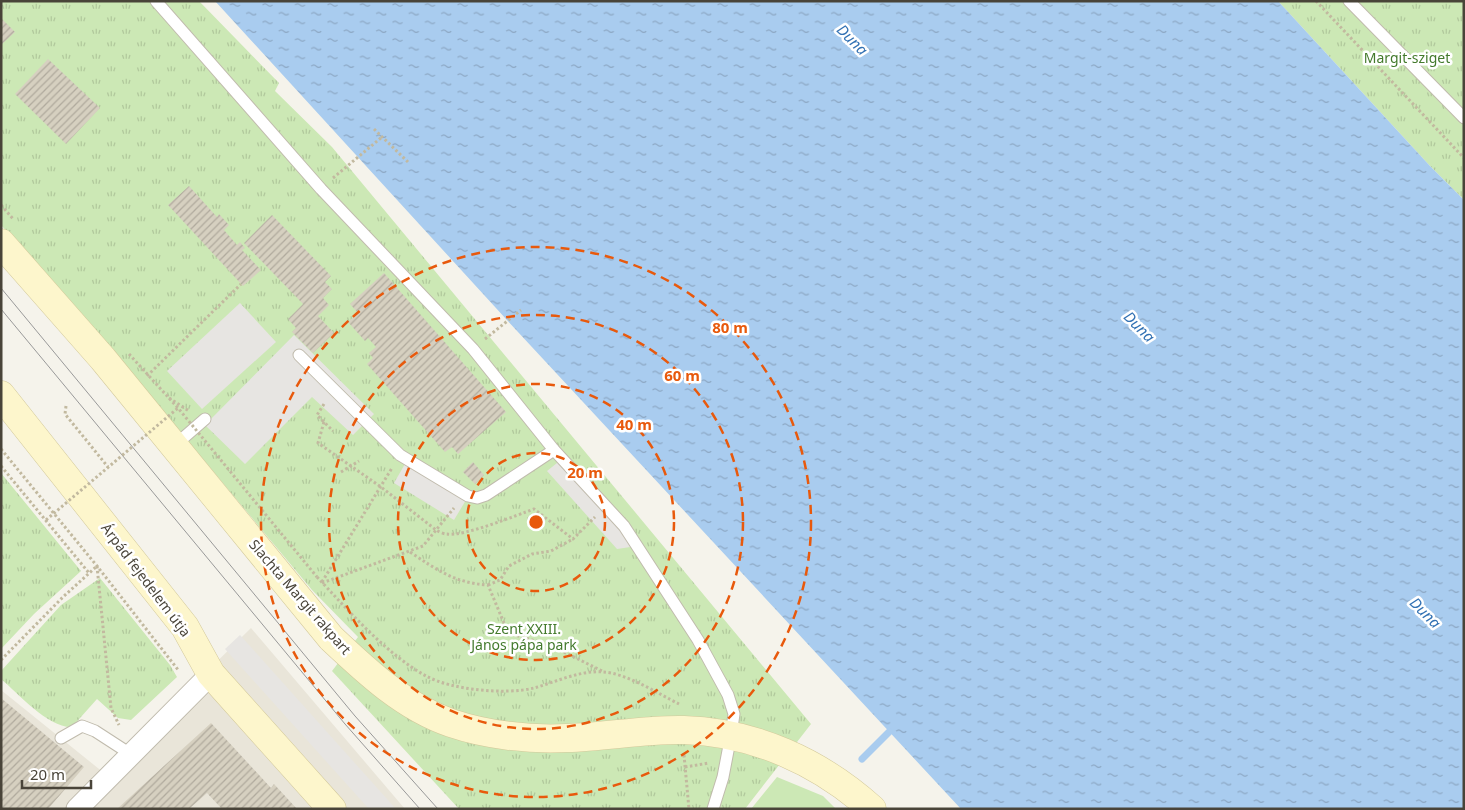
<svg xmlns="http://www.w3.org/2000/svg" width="1465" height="810" viewBox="0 0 1465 810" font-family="'Noto Sans',sans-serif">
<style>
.residential{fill:#e9e5d9}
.grass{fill:#cce8b5}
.park{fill:url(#park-tufts)}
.parking{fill:#e7e5e2}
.water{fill:url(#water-ripples)}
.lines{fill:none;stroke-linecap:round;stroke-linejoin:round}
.stream{stroke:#a9ccef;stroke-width:7}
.building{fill:url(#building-hatch)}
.lane-casing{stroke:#c0bbad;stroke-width:13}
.street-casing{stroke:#c0bbad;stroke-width:23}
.secondary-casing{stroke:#d3c99b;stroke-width:29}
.path{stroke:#c2b99f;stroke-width:3;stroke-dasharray:2.5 2.5;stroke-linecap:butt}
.lane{stroke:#fff;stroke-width:11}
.street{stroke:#fff;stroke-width:21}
.secondary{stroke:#fdf6cc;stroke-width:28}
.tram{stroke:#999;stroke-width:1}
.path-bridge{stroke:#c2b99f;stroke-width:3;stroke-dasharray:2.5 2.5;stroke-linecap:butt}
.ring{fill:none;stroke:#e8590c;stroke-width:2.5;stroke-dasharray:9 6}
.labels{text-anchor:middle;stroke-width:5;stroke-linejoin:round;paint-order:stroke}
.park-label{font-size:14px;fill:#437a2c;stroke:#fff}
.street-label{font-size:14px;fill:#494439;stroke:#fff}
.water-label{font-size:15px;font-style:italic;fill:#3372b4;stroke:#fff}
.centre{fill:#e8590c;stroke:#fff;stroke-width:2.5}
.ring-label{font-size:15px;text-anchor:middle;font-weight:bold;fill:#e8590c;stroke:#fff;stroke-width:5;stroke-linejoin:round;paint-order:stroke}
</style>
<defs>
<pattern id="park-tufts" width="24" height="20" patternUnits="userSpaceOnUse" patternTransform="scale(1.25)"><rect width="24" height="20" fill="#cce8b5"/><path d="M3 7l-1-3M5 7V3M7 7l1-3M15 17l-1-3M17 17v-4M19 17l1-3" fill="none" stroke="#b1c89c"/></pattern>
<pattern id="water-ripples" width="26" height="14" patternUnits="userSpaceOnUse" patternTransform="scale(1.25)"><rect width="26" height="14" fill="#a9ccef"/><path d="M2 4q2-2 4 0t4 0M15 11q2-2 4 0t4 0" fill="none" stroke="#8ca7c3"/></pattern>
<pattern id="building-hatch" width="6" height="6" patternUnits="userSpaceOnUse" patternTransform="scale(1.25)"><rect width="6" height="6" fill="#d6d0c0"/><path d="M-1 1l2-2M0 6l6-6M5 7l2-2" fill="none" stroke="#b0aa9d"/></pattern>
</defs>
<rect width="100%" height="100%" fill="#f5f3eb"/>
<path class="residential" d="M251 628 405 809H1V690L104 773Z"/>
<path class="grass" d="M777 777 823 796 836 809H751Z"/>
<g class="park">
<path d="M1 1H199L279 83 275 91 332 147 811 724 745 809H459L332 671 358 637 312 590 106 343 1 225Z"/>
<path d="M1278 1H1464V200L1430 166Z"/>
<path d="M1 473 81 571 34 614 1 649Z"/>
<path d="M100 578 170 665 177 677 131 720 118 718 97 699 72 727C48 728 19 694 1 679V671L61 605Z"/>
</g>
<g class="parking">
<path d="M240 303 276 342 202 409 167 371Z"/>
<path d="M294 335 374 414 353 435 312 397 245 464 205 425Z"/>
<path d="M409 457 469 495 454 520 394 483Z"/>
<path d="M562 459 637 546 617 549 547 471Z"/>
<path d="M240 635 396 809H369L225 649Z"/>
</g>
<path class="water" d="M215 1H1278L1430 166 1464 200V809H961L506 319Z"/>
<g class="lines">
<path class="stream" d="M862 759 889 732"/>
</g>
<g class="building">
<path d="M1 18 15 32 1 45Z"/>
<path d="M48 59 100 108 66 144 15 94Z"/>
<path d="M189 186 217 217 219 214 229 225 224 230 237 245 240 242 245 248 242 250 261 270 243 286 168 205Z"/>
<path d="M272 215 331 276 325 282 332 289 323 298 329 305 318 316 334 333 313 353 292 332 296 328 288 319 303 304 244 243Z"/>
<path d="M384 273 506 412 458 454 452 447 445 452 367 364 373 358 369 353 376 347 368 338 365 341 348 322 358 313 350 304Z"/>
<path d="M473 462 484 475 475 484 463 472Z"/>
<path d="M1 698 84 767 48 809H1Z"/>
<path d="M211 723 271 788 274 784 297 809H222L207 793 189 809H117Z"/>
</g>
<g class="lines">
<defs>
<g id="lane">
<path d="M156 1 321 189 473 349 554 450 624 526 698 640 728 695 734 714 731 735 723 777 713 809"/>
<path d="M1349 1 1464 118"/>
<path d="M299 355 400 455 468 496 477 498 486 495 554 450"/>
<path d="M174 446 205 419"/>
<path d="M61 738 82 726 95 731 132 755"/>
</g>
<path id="street" d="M77 809 211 674"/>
<g id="secondary">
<path d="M1 243 103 359 331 638C366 671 404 707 451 723 486 735 530 740 567 738 606 737 645 729 684 730 754 732 820 762 872 809"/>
<path d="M1 395 185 627 211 674 332 809"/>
</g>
</defs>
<use href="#lane" class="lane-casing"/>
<use href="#street" class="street-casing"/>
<use href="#secondary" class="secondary-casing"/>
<g class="path">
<path d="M1316 1 1464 158"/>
<path d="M374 129 408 162"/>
<path d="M333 178 382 137"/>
<path d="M1 205 14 220"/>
<path d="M485 339 521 310"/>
<path d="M147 376 241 284"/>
<path d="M169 398 189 411"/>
<path d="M324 404 317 415 333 431"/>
<path d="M66 406 65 414 108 467"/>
<path d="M324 422 318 443 381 487 436 530C439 532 444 534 447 534 463 537 517 515 534 509L573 539 595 517"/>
<path d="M1 449 97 566 179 671"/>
<path d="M1 466 89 573"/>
<path d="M341 472 359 461"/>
<path d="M410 552C437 570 455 583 488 585L504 623 518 636 550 645 602 671"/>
<path d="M97 566 111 708 119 725"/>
<path d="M317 577C348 610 386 654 426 676 452 690 505 695 534 688 556 682 580 670 603 672 626 673 659 694 679 704"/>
<path d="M322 582 392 468"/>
<path d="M322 583 423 546 454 508"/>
<path d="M488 585 500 580 509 566 532 554 551 551 573 539"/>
<path d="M1 660 63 597 97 566"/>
<path d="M684 755 689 809"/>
<path d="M685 767 709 763"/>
</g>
<use href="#lane" class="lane"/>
<use href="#street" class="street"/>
<use href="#secondary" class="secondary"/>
<g class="tram">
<path d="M1 288 355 716 438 809"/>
<path d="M1 309 345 724 420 809"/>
</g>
<g class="path-bridge">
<path d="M129 354 178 408 317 577"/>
<path d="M46 520 178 408"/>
</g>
</g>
<g class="ring">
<circle cx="536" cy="522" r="69"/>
<circle cx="536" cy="522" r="138"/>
<circle cx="536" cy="522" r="207"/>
<circle cx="536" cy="522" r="275"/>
</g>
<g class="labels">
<g class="park-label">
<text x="1407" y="63">Margit-sziget</text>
<text x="524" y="634">Szent XXIII.<tspan x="524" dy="16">János pápa park</tspan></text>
</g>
<g class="street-label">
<text transform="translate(146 580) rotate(53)" y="5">Árpád fejedelem útja</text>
<text transform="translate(300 597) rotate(49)" y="5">Slachta Margit rakpart</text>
</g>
<g class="water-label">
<text transform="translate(852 40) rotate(45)" y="5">Duna</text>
<text transform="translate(1139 327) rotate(45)" y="5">Duna</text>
<text transform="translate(1425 613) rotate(45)" y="5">Duna</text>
</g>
</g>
<circle cx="536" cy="522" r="8" class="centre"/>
<g class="ring-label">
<text x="730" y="333">80 m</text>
<text x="682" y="381">60 m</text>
<text x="634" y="430">40 m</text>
<text x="585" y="478">20 m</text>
</g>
<rect width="1465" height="810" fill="none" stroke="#494439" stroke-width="5"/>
<path d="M22 780v8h69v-8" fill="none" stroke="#494439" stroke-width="2.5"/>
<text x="30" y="780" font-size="15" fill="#494439" stroke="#ffffff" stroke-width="4" paint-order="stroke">20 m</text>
</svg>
